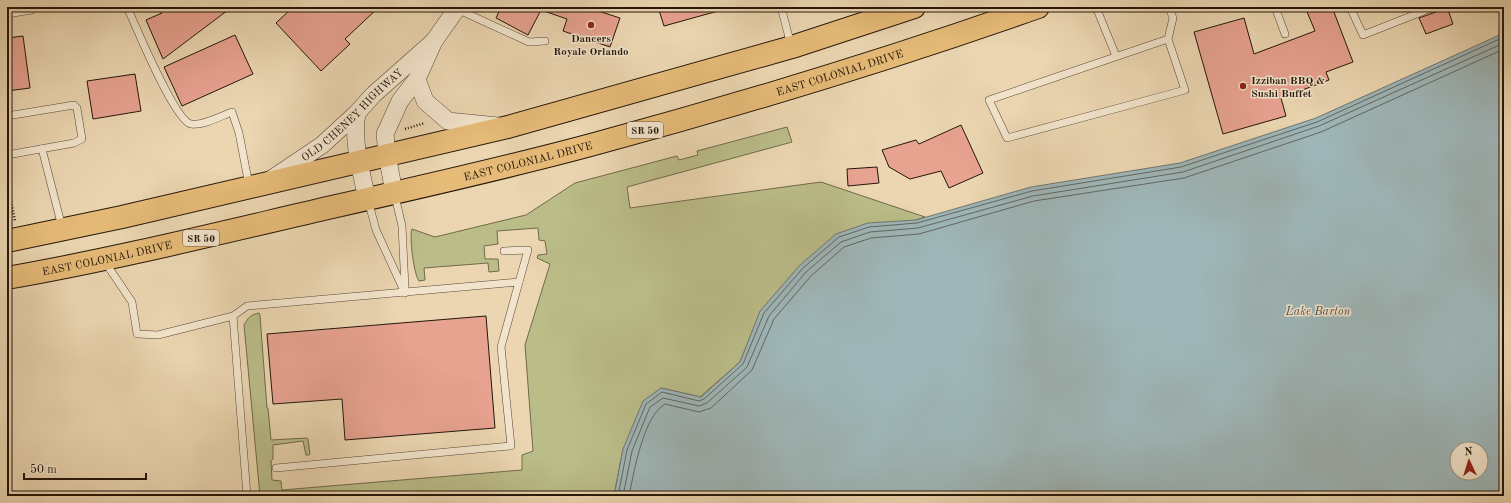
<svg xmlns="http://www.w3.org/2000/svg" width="1511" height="503" viewBox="0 0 1511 503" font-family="'Old Standard TT',serif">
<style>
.green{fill:#bbbd89;stroke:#706a4a}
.water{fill:#9eb6b8;stroke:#6e7672;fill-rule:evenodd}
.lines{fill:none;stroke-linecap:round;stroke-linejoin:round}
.shore{stroke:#626661;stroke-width:1}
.building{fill:#e7a290;stroke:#25160a}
.service-casing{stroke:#564634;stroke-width:8}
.minor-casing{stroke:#564634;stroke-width:14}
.tertiary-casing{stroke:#564634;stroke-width:18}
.trunk-casing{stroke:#25160a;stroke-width:24}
.path{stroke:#25160a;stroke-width:2.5;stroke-dasharray:1 2;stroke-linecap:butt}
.service{stroke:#f2e4cc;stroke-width:7}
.minor{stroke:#f2e4cc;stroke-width:13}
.tertiary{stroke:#f2e4cc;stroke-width:17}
.trunk{stroke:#e6bb78;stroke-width:22}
.poi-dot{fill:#8f2418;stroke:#f2e4cc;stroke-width:1.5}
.labels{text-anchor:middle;stroke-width:3;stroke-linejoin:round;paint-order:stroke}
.shield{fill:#f2e4cc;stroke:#625444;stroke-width:1}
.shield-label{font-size:10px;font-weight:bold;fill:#25160a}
.poi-label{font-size:11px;font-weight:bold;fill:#25160a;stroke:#f2e4cc}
.street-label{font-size:11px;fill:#25160a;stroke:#f2e4cc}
.water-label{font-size:12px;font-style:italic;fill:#4f4e47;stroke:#f2e4cc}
</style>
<rect width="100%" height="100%" fill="#ebd6b1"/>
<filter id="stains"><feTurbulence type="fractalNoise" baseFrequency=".005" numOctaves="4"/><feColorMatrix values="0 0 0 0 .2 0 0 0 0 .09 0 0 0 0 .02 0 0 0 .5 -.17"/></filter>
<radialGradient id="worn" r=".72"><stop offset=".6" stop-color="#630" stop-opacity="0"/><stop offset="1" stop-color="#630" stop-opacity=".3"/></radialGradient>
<path class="green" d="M787 127 792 142 627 187 630 208 821 182 925 217 916 220 761 311 740 362 700 397 661 388 623 449 614 496H260L244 325C248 318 251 314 259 313L260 316 267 408H268L271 440 307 438 308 439 310 454 309 455H306L303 441 273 445V459L271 461 272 480 281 481 282 490 522 470V455L533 451 525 345 550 264 537 258 538 255 547 254 545 241 539 240 538 228 497 231 498 244 484 246 485 259H498L499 271 489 272 488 263 424 268 425 280 419 281C414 275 409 237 412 229L435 237 526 215 575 183 677 156 679 160 698 155 697 151Z"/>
<path class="water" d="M1504 33V496H614L623 449 643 401 661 388 701 397 740 362 760 311 800 265 836 234 868 223 916 220 1031 187 1180 163 1316 118ZM1457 449H1481V473H1457Z"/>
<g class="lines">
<g class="shore">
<path d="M618 496 627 450 646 404 662 392 699 401 704 399 743 364 764 313 803 268 839 237 869 227 917 223 1032 191 1181 167 1317 122 1504 37"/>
<path d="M623 496 632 451 650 407 663 398 699 406 707 403 747 367 769 316 806 272 841 242 870 232 918 228 1033 196 1183 172 1319 126 1504 43"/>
<path d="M629 496C634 472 643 417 665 404L699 412 711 408 752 370 774 319 811 276 844 247 871 238 919 234 1034 201 1184 178 1321 132 1504 49"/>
</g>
</g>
<g class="building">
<path d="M159 7H232L163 59 146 20 162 13Z"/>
<path d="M293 7H379L345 39 350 44 321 71 276 23Z"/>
<path d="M501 7H586L620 18 610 47 563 31 567 19 541 10 528 35 496 18Z"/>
<path d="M658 7H717L718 11 664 26Z"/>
<path d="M1305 7H1332L1353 62 1326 72 1329 80 1281 98 1286 116 1223 134 1194 32 1244 18 1254 54 1315 31Z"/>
<path d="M1442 7H1447L1453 24 1426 34 1419 18 1436 12Z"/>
<path d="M235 35 253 74 182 106 164 67Z"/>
<path d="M23 36 30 88 7 91V38Z"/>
<path d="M135 74 141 111 93 119 87 81Z"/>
<path d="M961 125 983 173 949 188 941 171 910 179 889 167 882 150 916 140 919 144Z"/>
<path d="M877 167 879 183 848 186 847 169Z"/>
<path d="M486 316 495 428 345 440 342 399 273 404 267 334Z"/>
</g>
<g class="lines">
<defs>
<g id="service">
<path d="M127 7C136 26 174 120 191 124 203 126 221 116 232 112L239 133 249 185"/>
<path d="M781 7 791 45"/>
<path d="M1096 7 1116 56"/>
<path d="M1275 7 1285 34"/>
<path d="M1350 7 1363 35 1434 7"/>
<path d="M457 9 529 42 545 41"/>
<path d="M1168 39 989 100 1007 138 1185 90 1168 39 1173 18 1169 7"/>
<path d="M7 116 74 105 77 108 82 139 74 143 7 155"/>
<path d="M42 149 62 227"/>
<path d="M395 196 402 226 405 288"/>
<path d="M368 200 376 230 405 293"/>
<path d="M504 251 528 250 519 282"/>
<path d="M105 262 132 302 137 334 158 335 233 316 247 306 519 282 501 347 511 446 276 468"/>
<path d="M233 316 247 496"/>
</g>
<path id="minor" d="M7 11 31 7"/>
<g id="tertiary">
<path d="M417 79 425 101 448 121 498 126"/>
<path d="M357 113C352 142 361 170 367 199"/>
<path id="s1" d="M270 180 322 145 357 113 373 95 434 41"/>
<path d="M394 193 387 154 385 134 400 101 417 79 434 41 458 7"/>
</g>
<g id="trunk">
<path d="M7 241 122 217 508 127 792 47 914 7"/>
<path id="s2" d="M7 278C116 259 224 232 332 207 421 187 510 167 598 143 746 103 893 58 1038 7"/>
</g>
</defs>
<use href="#service" class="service-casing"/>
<use href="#minor" class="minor-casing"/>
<use href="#tertiary" class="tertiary-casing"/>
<use href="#trunk" class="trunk-casing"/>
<g class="path">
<path d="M405 129 425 123"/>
<path d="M7 181 15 221"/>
</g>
<use href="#service" class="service"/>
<use href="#minor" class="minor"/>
<use href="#tertiary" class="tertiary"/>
<use href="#trunk" class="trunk"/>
</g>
<g class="poi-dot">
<circle cx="591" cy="25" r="4"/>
<circle cx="1243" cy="86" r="4"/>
</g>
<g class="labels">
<g class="shield">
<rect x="627" y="122" width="36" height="16" rx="3"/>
<rect x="183" y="230" width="36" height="16" rx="3"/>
</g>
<g class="shield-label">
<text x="645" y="134">SR 50</text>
<text x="201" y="242">SR 50</text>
</g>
<g class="poi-label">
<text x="591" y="42">Dancers<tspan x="591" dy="13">Royale Orlando</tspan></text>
<text x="1251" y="84" text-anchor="start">Izziban BBQ &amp;<tspan x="1251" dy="13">Sushi Buffet</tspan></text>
</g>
<g class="street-label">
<text dy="4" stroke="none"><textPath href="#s2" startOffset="858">EAST COLONIAL DRIVE</textPath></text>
<text dy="4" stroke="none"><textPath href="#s1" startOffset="105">OLD CHENEY HIGHWAY</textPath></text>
<text dy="4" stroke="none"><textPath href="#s2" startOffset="534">EAST COLONIAL DRIVE</textPath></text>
<text dy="4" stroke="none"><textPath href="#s2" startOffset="102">EAST COLONIAL DRIVE</textPath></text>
</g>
<g class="water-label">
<text x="1318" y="315">Lake Barton</text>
</g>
</g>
<rect width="1511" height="503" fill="none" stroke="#ebd6b1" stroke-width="24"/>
<rect x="8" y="8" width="1495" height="487" fill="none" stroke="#25160a" stroke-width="2"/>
<rect x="12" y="12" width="1487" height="479" fill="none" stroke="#25160a"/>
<g transform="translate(1469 461) rotate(356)"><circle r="19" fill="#f2e4cc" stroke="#a0927e"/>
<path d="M0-3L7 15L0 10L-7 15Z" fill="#8f2418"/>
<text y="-6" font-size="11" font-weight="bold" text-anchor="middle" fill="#25160a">N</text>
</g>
<path d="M24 473v6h122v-6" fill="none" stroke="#25160a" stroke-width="2"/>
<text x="30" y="473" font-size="12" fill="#25160a" stroke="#f2e4cc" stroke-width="3" paint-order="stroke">50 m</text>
<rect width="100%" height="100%" filter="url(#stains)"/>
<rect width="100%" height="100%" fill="url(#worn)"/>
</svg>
